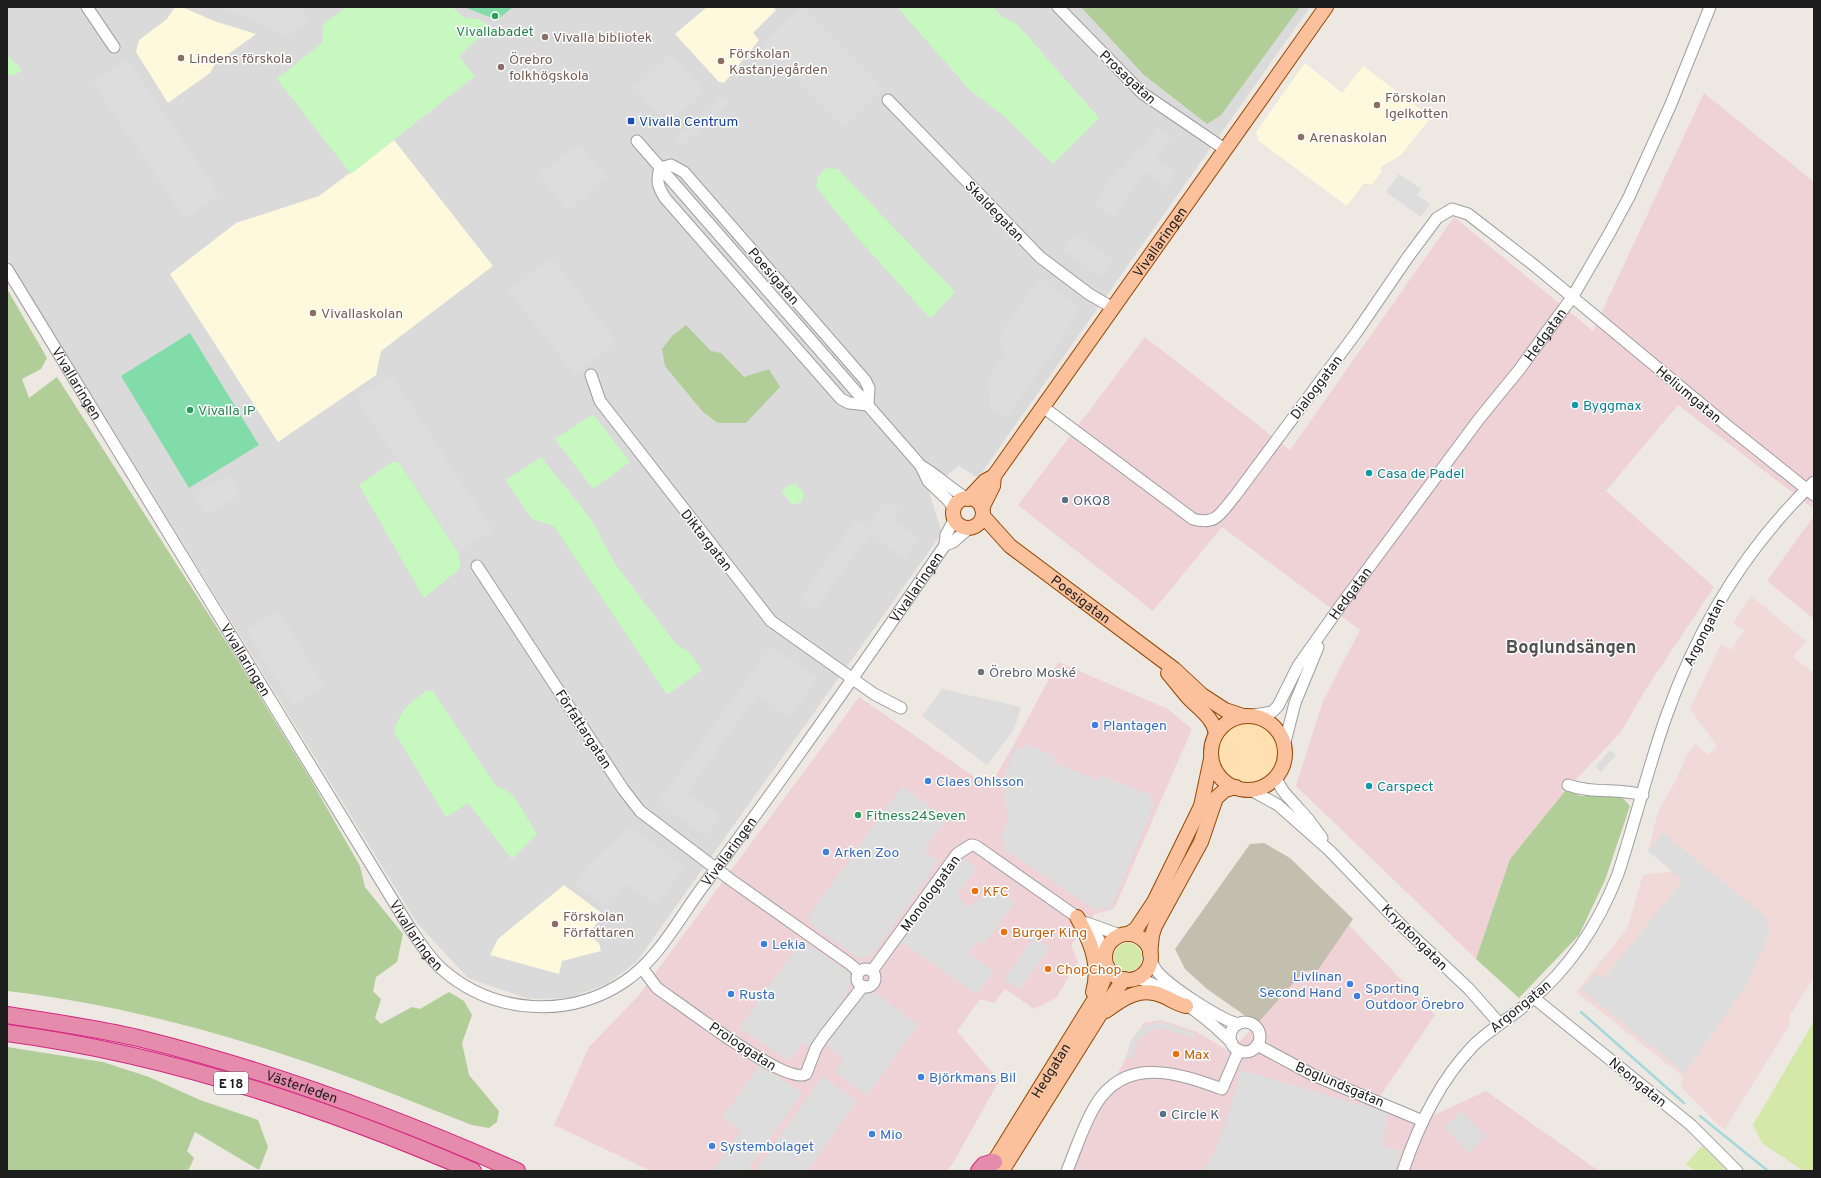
<svg xmlns="http://www.w3.org/2000/svg" width="1821" height="1178" viewBox="0 0 1821 1178" font-family="Overpass,sans-serif">
<style>
.residential{fill:#dbdada}
.commercial{fill:#efd2d6}
.education{fill:#fef8dc}
.military{fill:#f0d9d6}
.construction{fill:#c2bfaf}
.grass{fill:#d3e8a9}
.forest{fill:#b1cd98}
.sand{fill:#fee0b2}
.park{fill:#c6f8c0}
.pitch{fill:#82dca9}
.parking{fill:#ddd}
.lines{fill:none;stroke-linecap:round;stroke-linejoin:round}
.stream{stroke:#a4d9db;stroke-width:2.5}
.minor-casing{stroke:#9e9e9e;stroke-width:13}
.major-casing{stroke:#944903;stroke-width:16}
.highway-casing{stroke:#d52782;stroke-width:18}
.minor{stroke:#fff;stroke-width:11}
.major{stroke:#fac19c;stroke-width:14}
.highway{stroke:#e58bac;stroke-width:16}
.leisure-dot{fill:#2e9e5b;stroke:#fff;stroke-width:1.5}
.education-dot{fill:#8d6e63;stroke:#fff;stroke-width:1.5}
.transit-dot{fill:#1a4fb4;stroke:#fff;stroke-width:1.5}
.culture-dot{fill:#0f9aa8;stroke:#fff;stroke-width:1.5}
.service-dot{fill:#5c6f8a;stroke:#fff;stroke-width:1.5}
.worship-dot{fill:#6b7280;stroke:#fff;stroke-width:1.5}
.shop-dot{fill:#3f7fe0;stroke:#fff;stroke-width:1.5}
.food-dot{fill:#e8710a;stroke:#fff;stroke-width:1.5}
.labels{text-anchor:middle;stroke-width:3;stroke-linejoin:round;paint-order:stroke}
.shield{fill:#fff;stroke:#616161;stroke-width:1}
.shield-label{font-size:13px;font-weight:bold;fill:#1d1d1d}
.leisure-label{font-size:14px;fill:#27864d;stroke:#fff;text-anchor:start}
.education-label{font-size:14px;fill:#785e54;stroke:#fff;text-anchor:start}
.street-label{font-size:14px;fill:#1d1d1d;stroke:#fff}
.transit-label{font-size:14px;fill:#164399;stroke:#fff;text-anchor:start}
.culture-label{font-size:14px;fill:#0d838f;stroke:#fff;text-anchor:start}
.service-label{font-size:14px;fill:#4e5e75;stroke:#fff;text-anchor:start}
.worship-label{font-size:14px;fill:#5b616d;stroke:#fff;text-anchor:start}
.shop-label{font-size:14px;fill:#366cbe;stroke:#fff;text-anchor:start}
.food-label{font-size:14px;fill:#c56008;stroke:#fff;text-anchor:start}
.district-label{font-size:18px;font-weight:bold;fill:#505050;stroke:#fff}
</style>
<rect width="100%" height="100%" fill="#eee8e3"/>
<path class="residential" d="M7 7H1310L978 478 959 466 928 489 942 533 637 961 609 983 570 998 529 999 468 978 417 923 7 258Z"/>
<g class="commercial">
<path d="M1704 93 1814 182V509L1678 405 1606 491 1714 587 1646 689 1621 732 1566 790 1510 859 1476 959 1296 786 1323 701 1360 630 1222 527 1153 611 1018 505 1145 337 1290 450 1454 217 1593 331Z"/>
<path d="M1814 516V619L1767 581Z"/>
<path d="M1058 662 1168 709 1192 729 1114 909 1095 914 1071 945 1078 962 1056 998 1034 1009 1005 989 994 1003 980 999 957 1031 999 1081 953 1163 947 1171H651L554 1125 589 1047 639 995 859 697 989 787 1012 748Z"/>
<path d="M1349 925 1435 1015 1375 1104 1417 1123 1486 1091 1599 1171H1072L1093 1123 1143 1023 1161 1020 1197 1032 1230 1052 1304 971 1318 969Z"/>
</g>
<g class="education">
<path d="M175 7H182L214 21 256 34 215 64 210 73 168 103 136 52 139 40 167 19Z"/>
<path d="M707 7H773L776 10 753 33 759 40 724 83 719 82 675 34Z"/>
<path d="M1305 63 1342 93 1363 66 1431 117 1401 155 1382 166 1380 169 1382 171 1372 185 1364 183 1347 206 1259 141 1256 132Z"/>
<path d="M394 140 493 266 381 351 376 375 278 442 170 274 236 223 319 196Z"/>
<path d="M564 885 603 914 588 935 599 943 601 951 562 961 559 974 490 955 498 939Z"/>
</g>
<path class="military" d="M1751 596 1806 641 1793 657 1814 673V977L1790 1015 1789 1026 1724 1130 1681 1087 1683 1079 1681 1075 1576 992 1627 929 1643 875 1672 871 1648 851 1658 812 1682 768 1685 758 1695 744 1709 755 1717 746 1690 709 1721 644 1731 650 1745 630 1733 623Z"/>
<path class="construction" d="M1264 843 1290 858 1353 919 1318 970 1304 971 1257 1024 1207 989 1185 969 1175 949 1250 844Z"/>
<g class="grass">
<circle cx="1128" cy="957" r="14"/>
<path d="M1814 1021V1171H1804L1762 1143 1753 1125Z"/>
<path d="M1702 1146 1727 1171H1695L1686 1164Z"/>
</g>
<g class="forest">
<path d="M1081 7H1300L1221 115 1207 124 1144 75Z"/>
<path d="M7 289 47 358 41 369 22 379 29 398 57 377 232 651 311 780 360 866 365 887 403 934 397 962 376 977 373 991 381 999 375 1018 381 1024 412 1007 420 1009 449 992 464 1001 472 1015 462 1043 469 1075 499 1111 497 1122 489 1128 472 1125C410 1101 348 1075 285 1055 194 1025 101 1002 7 991Z"/>
<path d="M686 325 711 351 721 353 744 377 769 369 780 387 746 423H718L703 412 665 366 662 349 672 336Z"/>
<path d="M1566 790 1581 796H1621L1630 806 1605 880 1579 935 1519 998 1476 959 1510 859Z"/>
<path d="M7 1047 103 1062 149 1077 200 1100 258 1120 268 1147 259 1170 195 1132 187 1151 194 1158 188 1171H7Z"/>
</g>
<circle class="sand" cx="1248" cy="753" r="30"/>
<g class="park">
<path d="M346 7H452L465 18 479 19 491 27 459 56 475 76 351 174 277 79 322 43 323 25Z"/>
<path d="M897 7H993L1002 17 1017 24 1099 118 1053 164 1005 117 970 90Z"/>
<path d="M7 54 22 70 15 75H7Z"/>
<path d="M826 168 838 169 955 292 932 317 928 316 855 235 816 187 818 177Z"/>
<path d="M593 414 630 462 593 489 555 439Z"/>
<path d="M541 457 591 519 615 564 675 643 690 653 702 670 667 695 554 526 532 519 506 480Z"/>
<path d="M392 462H399L458 552 461 565 456 572 424 598 359 485Z"/>
<path d="M795 483 804 493 801 503 792 504 782 492 787 486Z"/>
<path d="M427 691H433L495 785 512 794 537 834 512 859 468 803 446 817 394 732C401 709 408 704 427 691Z"/>
</g>
<g class="pitch">
<path d="M464 7H513L497 20Z"/>
<path d="M190 333 259 445 189 488 121 376Z"/>
</g>
<g class="parking">
<path d="M220 7H299L308 20 287 37 259 22Z"/>
<path d="M801 7H803L883 89 843 127 762 44Z"/>
<path d="M671 54 704 92 660 130 655 125 662 119 634 87Z"/>
<path d="M127 59 219 195 185 218 93 82Z"/>
<path d="M723 97 729 103 681 145 675 139Z"/>
<path d="M1158 128 1171 137 1156 158 1176 173 1166 187 1145 172 1113 217 1094 204 1119 169 1122 172 1140 147 1143 149Z"/>
<path d="M578 144 606 177 568 210 539 176Z"/>
<path d="M1399 174 1421 189 1417 195 1430 204 1421 217 1386 192Z"/>
<path d="M1075 233 1113 260 1100 277 1063 250Z"/>
<path d="M551 258 616 342 575 374 509 290Z"/>
<path d="M1040 278 1080 307 1065 329 1067 331 1006 417 990 406 987 381 1005 356 999 336Z"/>
<path d="M391 376 492 529 458 552 357 398Z"/>
<path d="M228 475 240 495 207 515 195 495Z"/>
<path d="M886 501 899 510 893 519 919 538 905 558 870 533 815 609 800 599 856 521 867 528Z"/>
<path d="M278 611 324 686 293 705 247 630Z"/>
<path d="M772 646 817 679 789 718 757 695 686 792 720 817 706 836 659 802Z"/>
<path d="M942 689 1021 707 1014 729 987 765 922 716Z"/>
<path d="M1026 744 1055 756 1052 762 1097 780 1100 775 1151 795 1149 801 1155 804 1110 910 1102 907 1099 912 1002 848 1005 841 1001 837 1008 820 1002 781 1016 746 1023 750Z"/>
<path d="M1610 750 1616 755 1601 772 1595 767Z"/>
<path d="M902 786 946 819 924 850 939 861 872 956 859 958 814 927 807 918Z"/>
<path d="M630 827 685 867 656 905 625 883 605 905 575 883 587 867Z"/>
<path d="M1663 833 1766 917 1770 931 1747 984 1685 1073 1582 990 1596 973 1604 979 1683 880 1648 851Z"/>
<path d="M960 856 977 868 957 895 969 908 993 887 1015 902 983 945 977 941 968 954 994 971 977 994 901 942Z"/>
<path d="M1034 937 1049 948 1020 990 1004 979Z"/>
<path d="M802 940 852 975 848 991 811 1049 803 1043 790 1061 739 1028Z"/>
<path d="M869 988 918 1025 867 1095 835 1072 844 1059 826 1045Z"/>
<path d="M1163 1022 1194 1033 1196 1039 1162 1028 1154 1030 1139 1040 1135 1047 1134 1058H1126L1131 1040 1136 1033 1145 1026Z"/>
<path d="M760 1064 802 1093 747 1171H713L741 1131 723 1117Z"/>
<path d="M1241 1070 1389 1113 1382 1146 1401 1151 1395 1171H1202L1215 1152 1229 1112Z"/>
<path d="M823 1076 857 1101 807 1171H755Z"/>
<path d="M1461 1111 1486 1136 1469 1153 1444 1127Z"/>
</g>
<g class="lines">
<g class="stream">
<path d="M1581 1012 1684 1103"/>
<path d="M1700 1116 1768 1171"/>
</g>
<defs>
<g id="minor">
<path d="M87 7 114 47"/>
<path d="M1058 7 1142 93 1226 150"/>
<path d="M888 100 1040 257 1089 294 1113 308"/>
<path d="M637 141 921 466 928 481 948 500 954 509"/>
<path d="M671 165 684 172 865 380 869 388 868 405 849 403 841 399 665 198C658 187 656 181 660 168Z"/>
<path id="s1" d="M7 269 411 930C421 944 430 959 443 970 494 1014 568 1019 624 982 659 959 679 918 704 885 787 774 866 660 945 545L946 535 954 520"/>
<path d="M591 375 600 401 771 621 874 694 901 708"/>
<path d="M1043 407 1193 519C1217 526 1221 512 1235 496L1356 333 1408 257 1437 218 1452 209 1468 214 1535 266 1730 428 1814 495"/>
<path d="M921 466C937 475 950 488 966 498"/>
<path d="M945 545 953 542 968 529"/>
<path d="M477 566 623 789 640 811 731 880 850 964 859 972"/>
<path id="s2" d="M1249 716 1272 712 1278 706 1298 666 1341 605 1479 419 1519 370 1573 296 1609 234 1629 197 1671 104 1710 7"/>
<path d="M1284 746 1295 703 1318 647"/>
<path d="M1276 776C1280 791 1289 797 1299 809 1308 818 1315 828 1322 838"/>
<path d="M1568 785C1592 794 1618 788 1643 795"/>
<path d="M1249 789 1278 805 1330 851 1400 924 1469 989 1499 1023"/>
<path d="M1087 923 1120 935"/>
<path d="M1150 959C1152 963 1154 967 1156 970 1168 986 1220 1019 1238 1024"/>
<path d="M642 968 657 988 671 998C692 1012 786 1085 806 1074L816 1048 824 1036 863 986"/>
<circle cx="866" cy="978" r="9"/>
<path d="M872 971 957 854 971 845 976 846 1077 917 1096 935 1106 953"/>
<path d="M1136 978C1165 985 1211 1021 1232 1043"/>
<path d="M1534 998 1691 1125 1737 1171"/>
<circle cx="1245" cy="1037" r="15"/>
<path d="M1257 1045 1313 1075 1423 1121"/>
<path d="M1067 1171C1076 1149 1083 1126 1095 1106 1125 1055 1179 1073 1222 1089L1239 1050"/>
<path d="M1403 1171C1418 1126 1439 1082 1472 1047 1489 1029 1511 1018 1529 1002 1570 968 1599 923 1618 874 1635 822 1648 768 1666 717 1697 629 1746 547 1814 482"/>
</g>
<g id="major">
<circle cx="968" cy="513" r="15"/>
<path id="s3" d="M968 499 985 481 994 476 1326 7"/>
<path d="M982 508 993 486 994 476"/>
<path id="s4" d="M983 516 1010 546 1174 669 1202 695 1225 710 1243 716"/>
<path d="M1168 673C1174 680 1180 688 1186 695 1197 708 1213 716 1216 734"/>
<circle cx="1248" cy="753" r="37"/>
<path d="M1077 917C1090 940 1101 965 1093 992"/>
<path d="M1128 934 1136 929 1154 902 1201 806 1211 759"/>
<circle cx="1128" cy="957" r="23"/>
<path d="M1150 954 1152 935 1155 926 1201 842 1216 798 1225 790 1236 787"/>
<path d="M1106 1011C1123 998 1141 986 1163 996 1172 1000 1177 1004 1186 1006"/>
<path id="s5" d="M989 1170 1099 992 1108 968"/>
<path d="M1002 1171 1099 1016 1119 986 1125 979"/>
</g>
<g id="highway">
<path id="s6" d="M7 1015C51 1022 95 1028 138 1038 268 1070 395 1117 517 1171"/>
<path d="M7 1033C167 1054 325 1107 473 1171"/>
<path d="M979 1171 984 1165 994 1162"/>
</g>
</defs>
<use href="#minor" class="minor-casing"/>
<use href="#major" class="major-casing"/>
<use href="#highway" class="highway-casing"/>
<use href="#minor" class="minor"/>
<use href="#major" class="major"/>
<use href="#highway" class="highway"/>
</g>
<g class="leisure-dot">
<circle cx="495" cy="16" r="4"/>
<circle cx="190" cy="410" r="4"/>
<circle cx="858" cy="815" r="4"/>
</g>
<g class="education-dot">
<circle cx="545" cy="37" r="4"/>
<circle cx="181" cy="58" r="4"/>
<circle cx="721" cy="61" r="4"/>
<circle cx="501" cy="67" r="4"/>
<circle cx="1377" cy="105" r="4"/>
<circle cx="1301" cy="137" r="4"/>
<circle cx="313" cy="313" r="4"/>
<circle cx="555" cy="924" r="4"/>
</g>
<rect class="transit-dot" x="627" y="117" width="8" height="8" rx="2"/>
<g class="culture-dot">
<circle cx="1575" cy="405" r="4"/>
<circle cx="1369" cy="473" r="4"/>
<circle cx="1369" cy="786" r="4"/>
</g>
<g class="service-dot">
<circle cx="1065" cy="500" r="4"/>
<circle cx="1163" cy="1114" r="4"/>
</g>
<circle class="worship-dot" cx="981" cy="672" r="4"/>
<g class="shop-dot">
<circle cx="1095" cy="725" r="4"/>
<circle cx="928" cy="781" r="4"/>
<circle cx="826" cy="852" r="4"/>
<circle cx="764" cy="944" r="4"/>
<circle cx="1350" cy="984" r="4"/>
<circle cx="731" cy="994" r="4"/>
<circle cx="1357" cy="996" r="4"/>
<circle cx="921" cy="1077" r="4"/>
<circle cx="872" cy="1134" r="4"/>
<circle cx="712" cy="1146" r="4"/>
</g>
<g class="food-dot">
<circle cx="975" cy="891" r="4"/>
<circle cx="1004" cy="932" r="4"/>
<circle cx="1048" cy="969" r="4"/>
<circle cx="1176" cy="1054" r="4"/>
</g>
<g class="labels">
<rect class="shield" x="214" y="1072" width="34" height="22" rx="3"/>
<g class="shield-label">
<text x="231" y="1088">E 18</text>
</g>
<g class="leisure-label">
<text x="495" y="36" text-anchor="middle">Vivallabadet</text>
<text x="198" y="415">Vivalla IP</text>
<text x="866" y="820">Fitness24Seven</text>
</g>
<g class="education-label">
<text x="553" y="42">Vivalla bibliotek</text>
<text x="729" y="58">Förskolan<tspan x="729" dy="16">Kastanjegården</tspan></text>
<text x="189" y="63">Lindens förskola</text>
<text x="509" y="64">Örebro<tspan x="509" dy="16">folkhögskola</tspan></text>
<text x="1385" y="102">Förskolan<tspan x="1385" dy="16">Igelkotten</tspan></text>
<text x="1309" y="142">Arenaskolan</text>
<text x="321" y="318">Vivallaskolan</text>
<text x="563" y="921">Förskolan<tspan x="563" dy="16">Författaren</tspan></text>
</g>
<g class="street-label">
<text transform="translate(1128 77) rotate(43)" y="5">Prosagatan</text>
<text transform="translate(995 211) rotate(46)" y="5">Skaldegatan</text>
<text dy="5" stroke="none"><textPath href="#s3" startOffset="322">Vivallaringen</textPath></text>
<text transform="translate(774 276) rotate(49)" y="5">Poesigatan</text>
<text dy="5" stroke="none"><textPath href="#s2" startOffset="490">Hedgatan</textPath></text>
<text dy="5" stroke="none"><textPath href="#s1" startOffset="134">Vivallaringen</textPath></text>
<text transform="translate(1316 387) rotate(-53)" y="5">Dialoggatan</text>
<text transform="translate(1689 394) rotate(40)" y="5">Heliumgatan</text>
<text transform="translate(707 540) rotate(52)" y="5">Diktargatan</text>
<text dy="5" stroke="none"><textPath href="#s1" startOffset="1513">Vivallaringen</textPath></text>
<text dy="5" stroke="none"><textPath href="#s2" startOffset="166">Hedgatan</textPath></text>
<text dy="5" stroke="none"><textPath href="#s4" startOffset="129">Poesigatan</textPath></text>
<text transform="translate(1704 632) rotate(-63)" y="5">Argongatan</text>
<text dy="5" stroke="none"><textPath href="#s1" startOffset="458">Vivallaringen</textPath></text>
<text transform="translate(584 729) rotate(57)" y="5">Författargatan</text>
<text dy="5" stroke="none"><textPath href="#s1" startOffset="1189">Vivallaringen</textPath></text>
<text transform="translate(930 893) rotate(-54)" y="5">Monologgatan</text>
<text dy="5" stroke="none"><textPath href="#s1" startOffset="782">Vivallaringen</textPath></text>
<text transform="translate(1415 937) rotate(45)" y="5">Kryptongatan</text>
<text transform="translate(1520 1006) rotate(-39)" y="5">Argongatan</text>
<text transform="translate(743 1046) rotate(33)" y="5">Prologgatan</text>
<text dy="5" stroke="none"><textPath href="#s5" startOffset="117">Hedgatan</textPath></text>
<text transform="translate(1638 1082) rotate(39)" y="5">Neongatan</text>
<text transform="translate(1340 1084) rotate(23)" y="5">Boglundsgatan</text>
<text dy="5" stroke="none"><textPath href="#s6" startOffset="304">Västerleden</textPath></text>
</g>
<g class="transit-label">
<text x="639" y="126">Vivalla Centrum</text>
</g>
<g class="culture-label">
<text x="1583" y="410">Byggmax</text>
<text x="1377" y="478">Casa de Padel</text>
<text x="1377" y="791">Carspect</text>
</g>
<g class="service-label">
<text x="1073" y="505">OKQ8</text>
<text x="1171" y="1119">Circle K</text>
</g>
<g class="worship-label">
<text x="989" y="677">Örebro Moské</text>
</g>
<g class="shop-label">
<text x="1103" y="730">Plantagen</text>
<text x="936" y="786">Claes Ohlsson</text>
<text x="834" y="857">Arken Zoo</text>
<text x="772" y="949">Lekia</text>
<text x="1342" y="981" text-anchor="end">Livlinan<tspan x="1342" dy="16">Second Hand</tspan></text>
<text x="1365" y="993">Sporting<tspan x="1365" dy="16">Outdoor Örebro</tspan></text>
<text x="739" y="999">Rusta</text>
<text x="929" y="1082">Björkmans Bil</text>
<text x="880" y="1139">Mio</text>
<text x="720" y="1151">Systembolaget</text>
</g>
<g class="food-label">
<text x="983" y="896">KFC</text>
<text x="1012" y="937">Burger King</text>
<text x="1056" y="974">ChopChop</text>
<text x="1184" y="1059">Max</text>
</g>
<g class="district-label">
<text x="1571" y="653">Boglundsängen</text>
</g>
</g>
<rect width="1821" height="1178" fill="none" stroke="#1d1d1d" stroke-width="16"/>
</svg>
